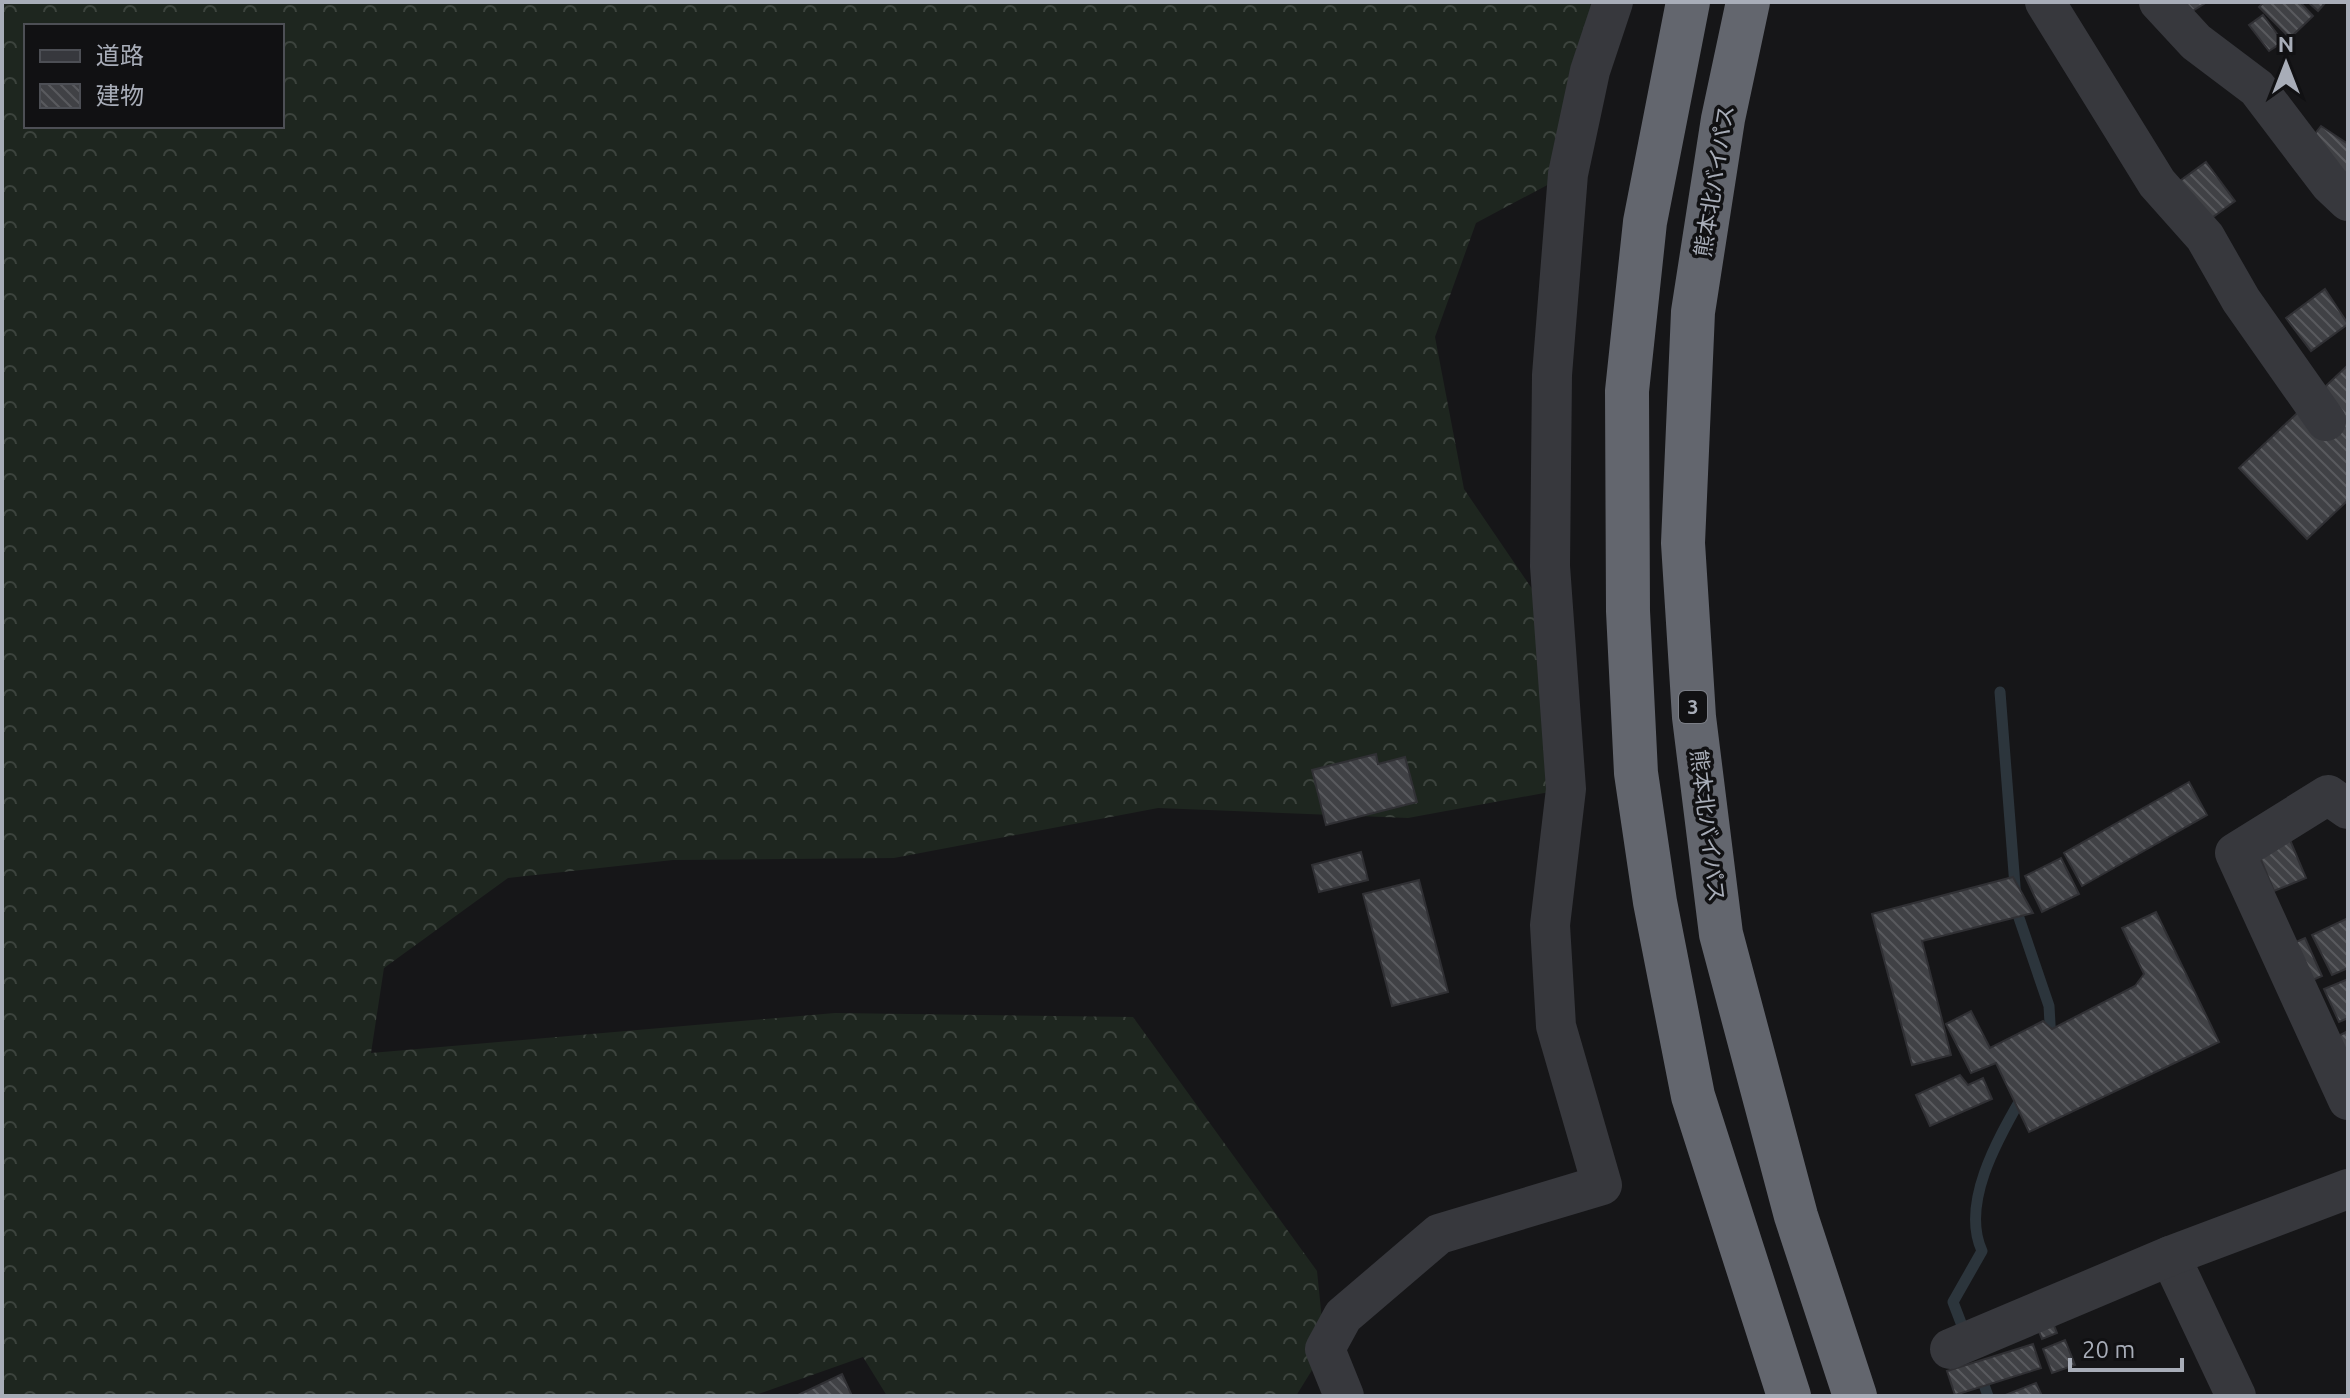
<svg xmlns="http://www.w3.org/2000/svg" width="2350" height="1398" viewBox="0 0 2350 1398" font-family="Ubuntu,'Noto Sans JP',sans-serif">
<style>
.forest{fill:url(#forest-crowns);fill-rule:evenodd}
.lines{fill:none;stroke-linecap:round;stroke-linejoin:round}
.stream{stroke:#2c353c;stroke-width:11}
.building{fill:url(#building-back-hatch);stroke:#303034;stroke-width:2}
.minor{stroke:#37383d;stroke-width:40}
.highway{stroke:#63666e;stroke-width:44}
.labels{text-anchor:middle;stroke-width:7;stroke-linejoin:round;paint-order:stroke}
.shield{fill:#111113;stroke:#7b7e86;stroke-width:2}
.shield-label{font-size:20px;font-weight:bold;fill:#a8adb8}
.street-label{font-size:22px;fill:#a8adb8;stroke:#111113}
</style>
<defs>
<pattern id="forest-crowns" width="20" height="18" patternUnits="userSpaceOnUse" patternTransform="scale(2)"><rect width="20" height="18" fill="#1e261f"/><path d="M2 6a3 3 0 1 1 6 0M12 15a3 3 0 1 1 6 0" fill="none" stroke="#3c433d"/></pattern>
<pattern id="building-back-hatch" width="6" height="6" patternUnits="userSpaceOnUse" patternTransform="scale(2)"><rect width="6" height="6" fill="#404145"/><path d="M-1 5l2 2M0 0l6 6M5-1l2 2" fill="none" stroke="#595a5e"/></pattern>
</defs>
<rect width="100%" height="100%" fill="#161618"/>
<path class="forest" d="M2 2H1589L1606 30 1568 174 1476 223 1435 337 1464 489 1554 621 1566 789 1408 818 1158 808 894 858 673 860 508 878 384 968 371 1053 835 1013 1133 1017 1317 1271 1325 1349 1296 1396H887L863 1357 753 1396H2ZM26 26H282V126H26Z"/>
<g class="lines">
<g class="stream">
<path d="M2000 692 2017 912 2049 1006 2051 1041"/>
<path d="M1966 1336 1953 1302 1982 1251C1960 1203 1999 1137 2023 1095"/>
<path d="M1979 1371 1988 1396"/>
</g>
</g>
<g class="building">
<path d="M2184 2H2207L2191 12Z"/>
<path d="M2264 2H2300L2313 16 2290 38 2259 7Z"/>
<path d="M2308 2H2326L2318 11Z"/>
<path d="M2263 15 2283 42 2269 51 2249 25Z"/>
<path d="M2321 126 2348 144V202L2311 139Z"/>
<path d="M2206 162 2235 201 2202 225 2173 186Z"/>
<path d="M2325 289 2348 324 2311 351 2286 318Z"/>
<path d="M2348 365V500L2307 539 2239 468Z"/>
<path d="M1376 754 1378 764 1405 757 1417 802 1326 825 1312 770Z"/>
<path d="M2189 782 2207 815 2082 886 2064 853Z"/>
<path d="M2290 840 2306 878 2274 891 2258 853Z"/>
<path d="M1361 852 1368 880 1319 892 1312 865Z"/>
<path d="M2061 858 2079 894 2042 912 2025 876Z"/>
<path d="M2013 877 2033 913 1922 941 1951 1055 1912 1065 1872 914Z"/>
<path d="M1419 880 1448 992 1392 1006 1363 894Z"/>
<path d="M2156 912 2219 1042 2029 1132 1996 1063 1971 1073 1946 1024 1971 1011 1990 1048 2043 1021 2052 1029 2135 986 2144 974 2122 928Z"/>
<path d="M2348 918V968L2332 975 2312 935Z"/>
<path d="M2305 938 2322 976 2299 986 2282 948Z"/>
<path d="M2348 979V1018L2339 1022 2324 989Z"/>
<path d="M2348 1031V1061L2327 1042Z"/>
<path d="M1960 1075 1968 1085 1983 1078 1992 1099 1930 1126 1916 1095Z"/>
<path d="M2053 1323 2057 1333 2042 1339 2038 1329Z"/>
<path d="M2065 1340 2075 1365 2052 1373 2043 1349Z"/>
<path d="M2033 1344 2041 1368 1955 1395 1947 1371Z"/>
<path d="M842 1374 852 1396H796Z"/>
<path d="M2036 1383 2042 1396H2003Z"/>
</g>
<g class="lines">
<g class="minor">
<path d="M2045 2 2157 183 2205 237 2241 300 2326 421"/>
<path d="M2159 2 2196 42 2257 88 2330 184 2348 201"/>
<path d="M2348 809 2328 795 2235 853 2348 1100"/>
<path d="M2170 1256 2236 1396"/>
<path d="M1950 1349 2170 1256 2348 1189"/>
<path d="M1344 1396 1325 1349 1343 1316 1439 1234 1602 1185 1556 1026 1550 925 1566 789 1550 566 1552 375 1568 174 1590 71 1613 2"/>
</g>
<g class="highway">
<path d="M1688 2 1645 222 1627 391 1628 611 1636 773 1655 902 1693 1096 1789 1396"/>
<path d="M1748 2 1723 119 1693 312 1683 543 1694 717 1721 934 1796 1216 1855 1396"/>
</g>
</g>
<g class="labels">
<rect class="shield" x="1679" y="691" width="28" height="32" rx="6"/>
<g class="shield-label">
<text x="1693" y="714">3</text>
</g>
<g class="street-label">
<text transform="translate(1714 181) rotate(-81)" y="8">熊本北バイパス</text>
<text transform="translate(1708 826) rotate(83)" y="8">熊本北バイパス</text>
</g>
</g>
<rect width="2350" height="1398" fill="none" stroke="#a8adb8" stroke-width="8"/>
<rect x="24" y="24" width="260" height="104" fill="#111113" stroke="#4d4f55" stroke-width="2"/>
<rect x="40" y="50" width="40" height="12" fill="#37383d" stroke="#4d4f55" stroke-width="2"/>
<text x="96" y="64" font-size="24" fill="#a8adb8">道路</text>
<rect x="40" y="84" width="40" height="24" fill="url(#building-back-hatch)" stroke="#4d4f55" stroke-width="2"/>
<text x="96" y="104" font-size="24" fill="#a8adb8">建物</text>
<g transform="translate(2286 64)" stroke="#111113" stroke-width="6" paint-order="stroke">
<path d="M0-6L14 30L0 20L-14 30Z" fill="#a8adb8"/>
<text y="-12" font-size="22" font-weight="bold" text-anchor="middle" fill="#a8adb8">N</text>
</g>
<path d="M2070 1358v12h112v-12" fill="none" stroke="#a8adb8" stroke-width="4"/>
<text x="2082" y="1358" font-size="24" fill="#a8adb8" stroke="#111113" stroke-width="6" paint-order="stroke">20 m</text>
</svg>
